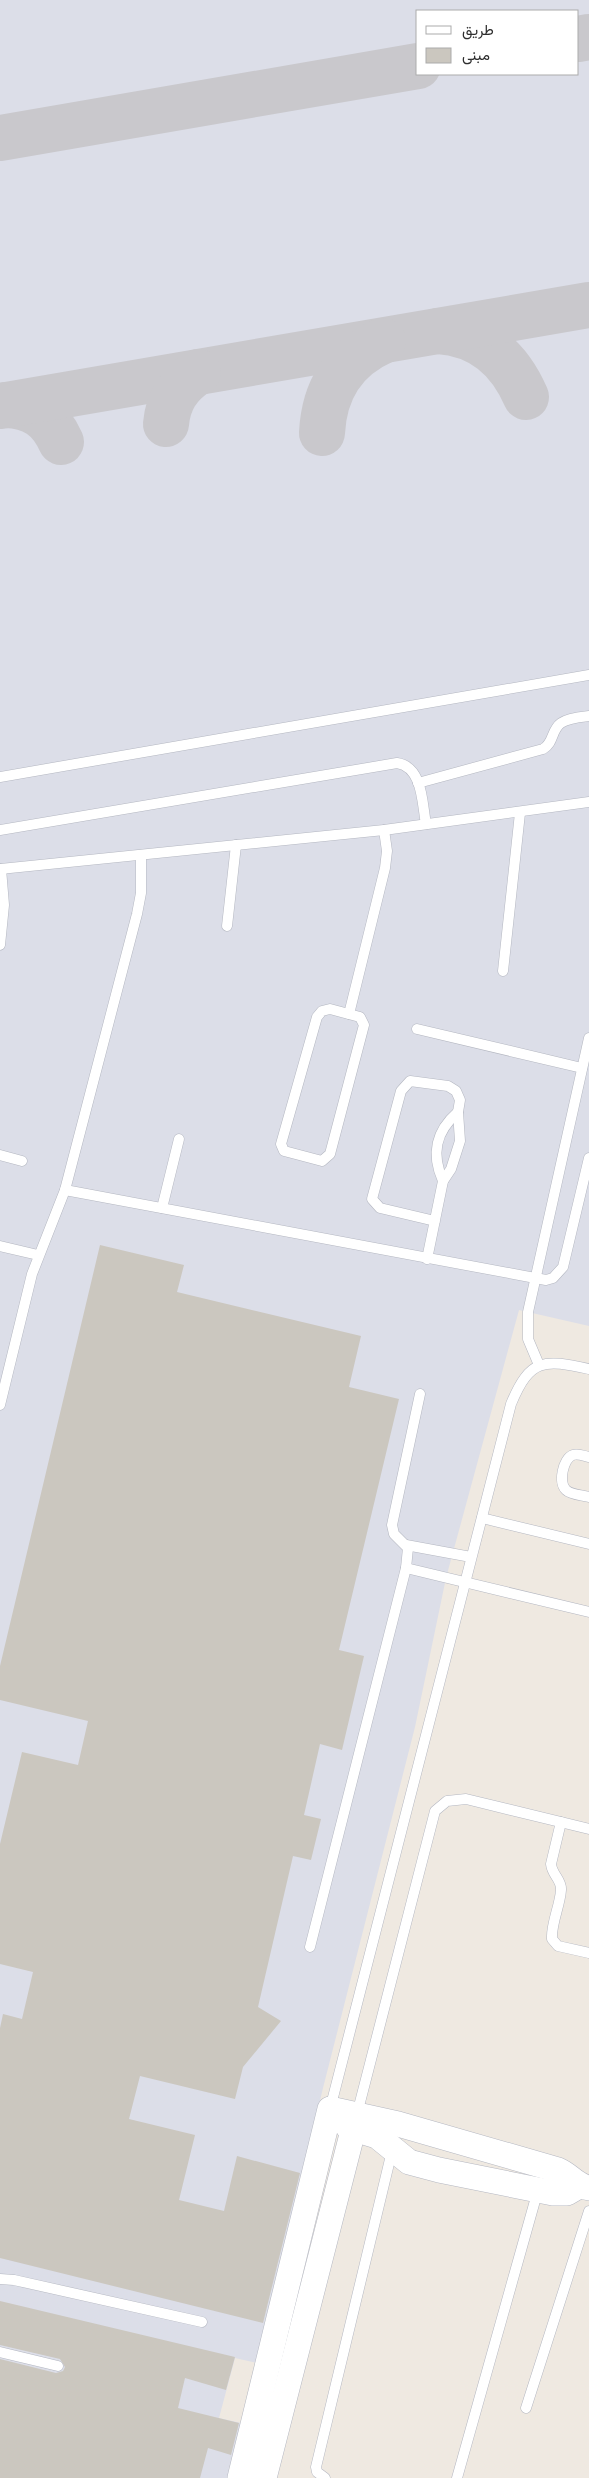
<svg xmlns="http://www.w3.org/2000/svg" width="589" height="2478" viewBox="0 0 589 2478" font-family="'Work Sans',Vazirmatn,sans-serif">
<style>
.airport{fill:#dcdee8;fill-rule:evenodd}
.lines{fill:none;stroke-linecap:round;stroke-linejoin:round}
.taxiway{stroke:#c9c8cc;stroke-width:46}
.building{fill:#cbc7bf}
.service-casing{stroke:#b4b7c1;stroke-width:11}
.tertiary-casing{stroke:#b4b7c1;stroke-width:26}
.service{stroke:#fff;stroke-width:10}
.tertiary{stroke:#fff;stroke-width:25}
</style>
<rect width="100%" height="100%" fill="#efe9e1"/>
<path class="airport" d="M0 0H589V1326L519 1310 446 1578 415 1727 323 2088 257 2363 235 2358 219 2418 241 2423 228 2478H0ZM418 11H578V74H418Z"/>
<g class="lines">
<g class="taxiway">
<path d="M578 39 589 37"/>
<path d="M0 138 418 66"/>
<path d="M438 331C481 334 509 358 526 397"/>
<path d="M6 405C33 406 50 417 61 442"/>
<path d="M0 406 589 305"/>
<path d="M166 424C168 401 178 385 198 372"/>
<path d="M322 433C324 390 344 358 383 341"/>
</g>
</g>
<g class="building">
<path d="M100 1245 184 1265 177 1292 361 1336 349 1387 399 1399 339 1650 364 1656 342 1750 320 1744 304 1815 321 1819 311 1860 293 1856 258 2007 281 2021 243 2067 235 2099 140 2076 129 2119 195 2135 179 2200 224 2211 237 2156 300 2173 263 2323 0 2258V2028L3 2014 22 2019 33 1972 0 1964V1844L22 1752 78 1765 88 1721 0 1700V1666Z"/>
<path d="M0 2301 235 2357 226 2390 185 2378 178 2408 239 2423 231 2455 208 2448 200 2478H0V2359L56 2373 63 2371 65 2367 60 2359 0 2345Z"/>
</g>
<g class="lines">
<defs>
<g id="service">
<path d="M0 777 589 675"/>
<path d="M418 783 543 749C554 743 551 730 561 723 568 718 580 717 589 716"/>
<path d="M0 830 397 763C423 767 422 803 426 824"/>
<path d="M0 869 384 830 589 802"/>
<path d="M227 926 236 845"/>
<path d="M0 945 4 905 1 869"/>
<path d="M503 971 520 813"/>
<path d="M330 1009 360 1017 364 1025 330 1154 322 1161 288 1152 284 1151 281 1144 317 1017 322 1011Z"/>
<path d="M349 1014 385 868 387 851 384 830"/>
<path d="M417 1029 582 1068"/>
<path d="M0 1155 22 1161"/>
<path d="M443 1181C431 1154 435 1132 458 1112"/>
<path d="M65 1190 546 1280 553 1278 563 1267 589 1158"/>
<path d="M162 1208 179 1139"/>
<path d="M0 1246 38 1255"/>
<path d="M427 1259 443 1181 451 1169 460 1141 458 1112 460 1100 456 1091 448 1086 410 1081 401 1091 372 1199 380 1208 435 1221"/>
<path d="M539 1365 528 1339V1312L589 1038"/>
<path d="M0 1405 32 1274 65 1190 137 914 141 893V855"/>
<path d="M589 1457C584 1456 578 1453 573 1455 563 1458 558 1483 566 1490 571 1495 582 1495 589 1497"/>
<path d="M482 1518 589 1544"/>
<path d="M406 1545 471 1557"/>
<path d="M406 1568 589 1612"/>
<path d="M561 1822 551 1864C552 1875 562 1880 561 1890 560 1906 551 1923 552 1939L558 1946 589 1953"/>
<path d="M310 1947 406 1568 408 1548 394 1534 392 1525 420 1394"/>
<path d="M330 2109 511 1404C530 1358 544 1359 589 1369"/>
<path d="M357 2114 435 1811 447 1801 466 1799 589 1829"/>
<path d="M0 2279 14 2280 202 2322"/>
<path d="M0 2352 58 2366"/>
<path d="M526 2408 589 2211"/>
<path d="M325 2478 317 2472 316 2467 392 2151"/>
<path d="M457 2478 538 2190"/>
</g>
<g id="tertiary">
<path d="M348 2127 377 2136 409 2162 439 2170 553 2193H567L579 2186"/>
<path d="M240 2478 330 2109 398 2124 558 2170C570 2175 576 2186 589 2188"/>
<path d="M264 2478 357 2115"/>
</g>
</defs>
<use href="#service" class="service-casing"/>
<use href="#tertiary" class="tertiary-casing"/>
<use href="#service" class="service"/>
<use href="#tertiary" class="tertiary"/>
</g>
<rect x="416" y="10" width="162" height="65" fill="#ffffff" stroke="#ababab"/>
<rect x="426" y="26" width="25" height="8" fill="#ffffff" stroke="#ababab"/>
<text x="462" y="35" font-size="15" fill="#2e2e2e">طريق</text>
<rect x="426" y="48" width="25" height="15" fill="#cbc7bf" stroke="#ababab"/>
<text x="462" y="60" font-size="15" fill="#2e2e2e">مبنى</text>
</svg>
